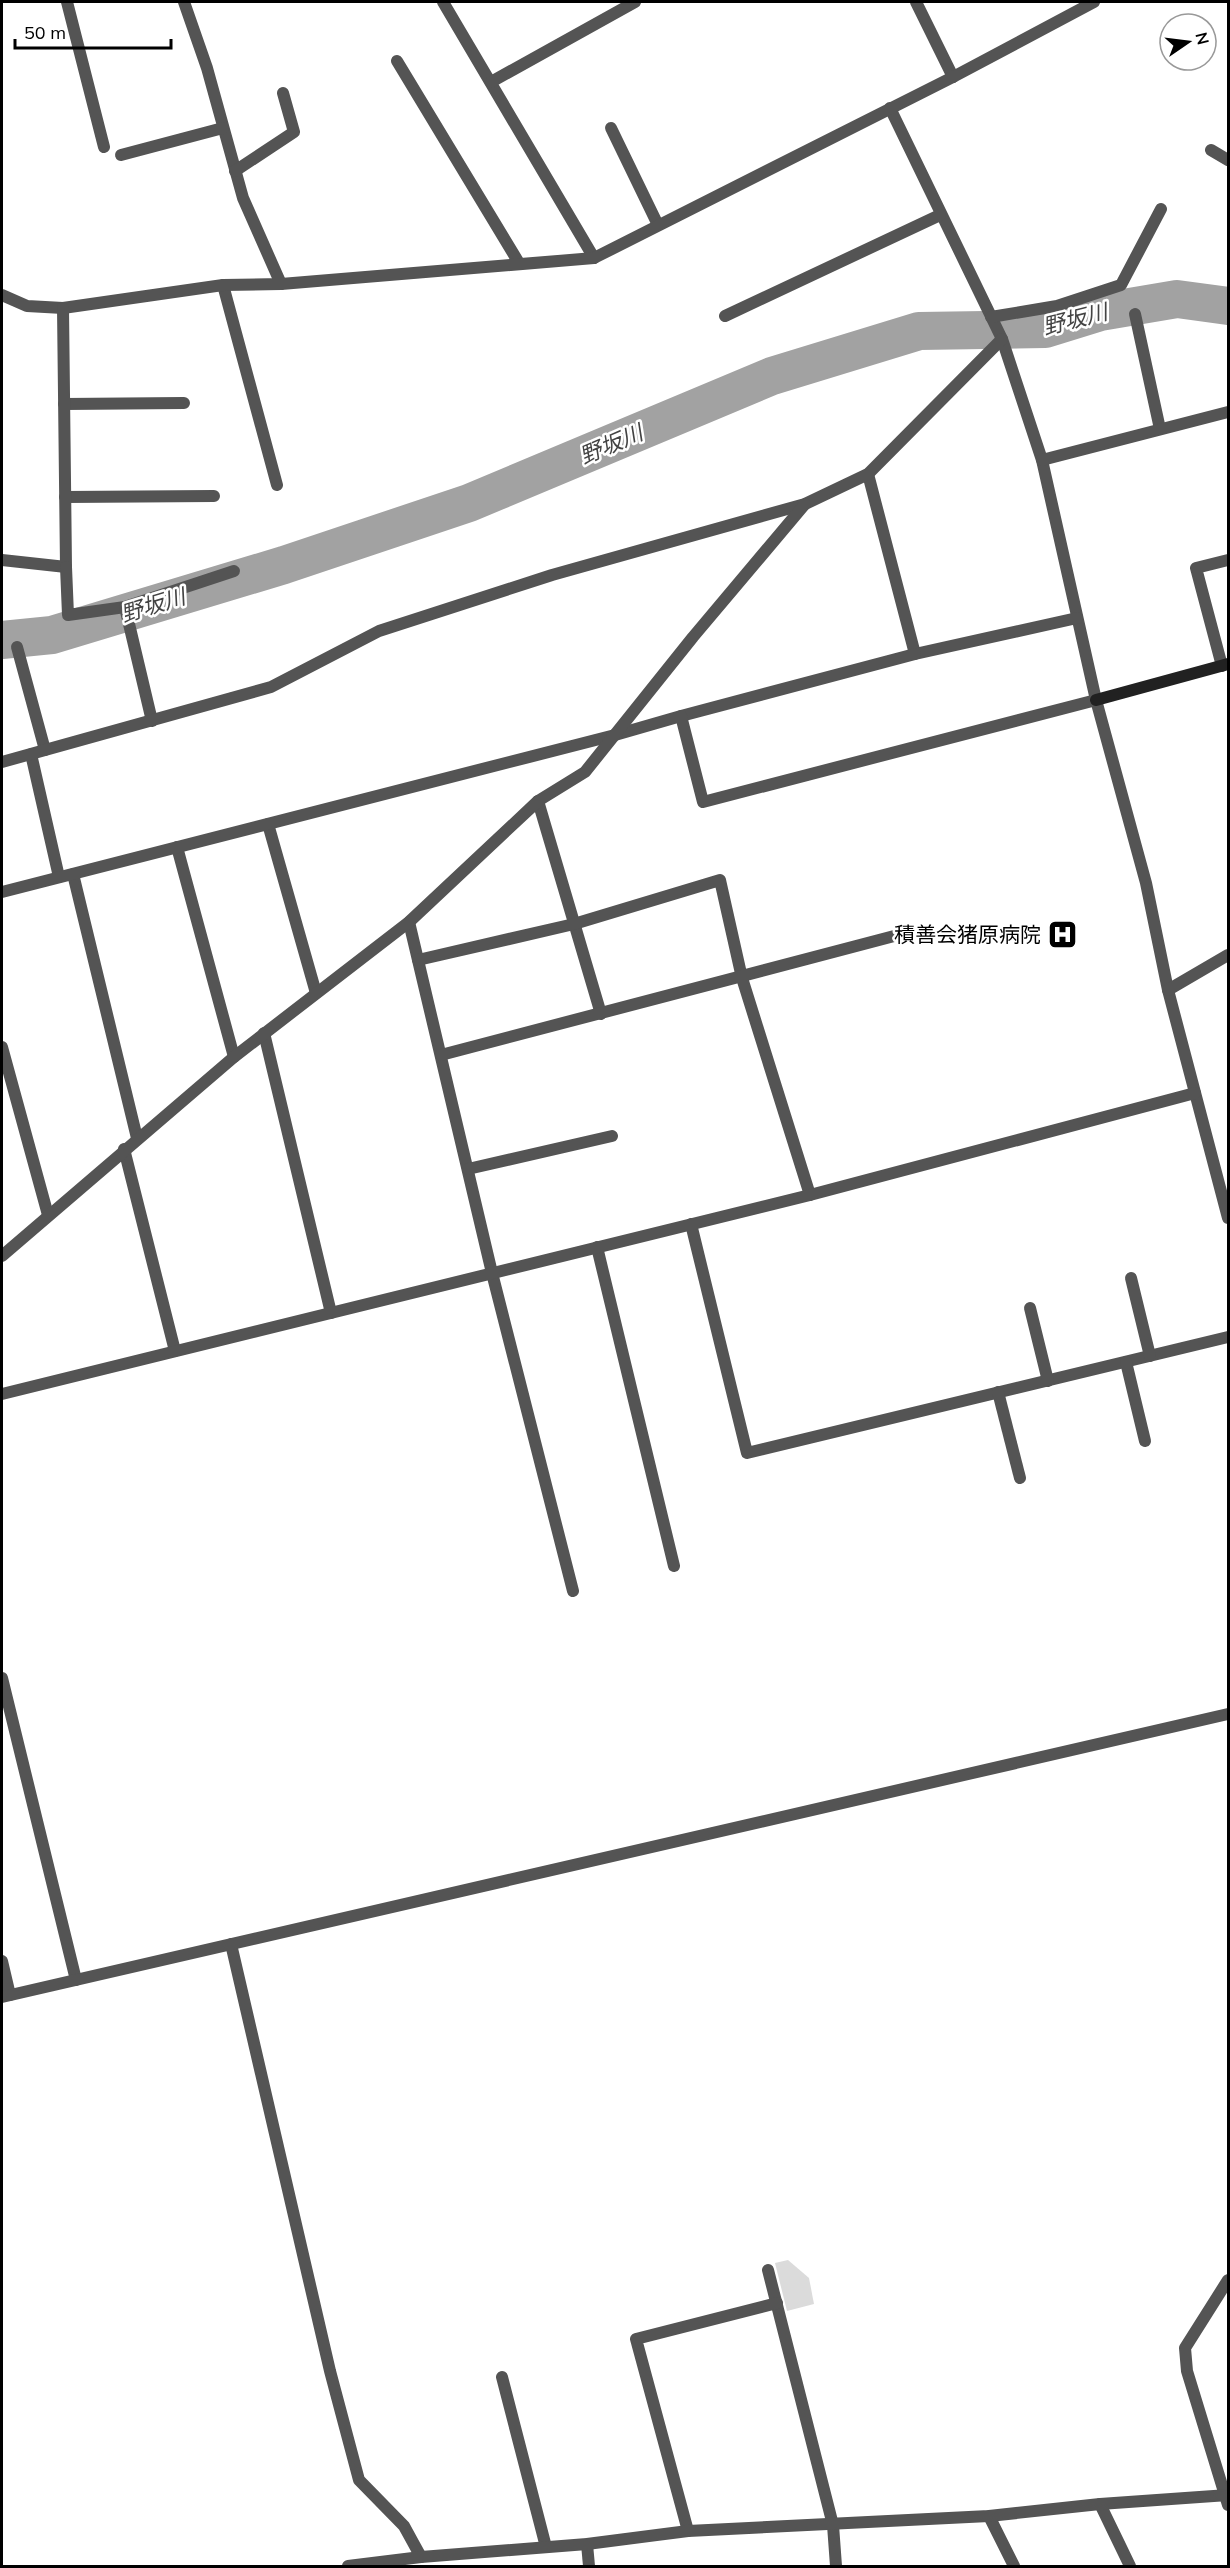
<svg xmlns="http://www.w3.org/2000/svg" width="1230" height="2568" viewBox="0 0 1230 2568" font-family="Mulish,'Noto Sans JP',sans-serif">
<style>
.green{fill:#dbdbdb}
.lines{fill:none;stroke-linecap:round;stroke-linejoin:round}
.river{stroke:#a2a2a2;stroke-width:38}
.street{stroke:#545454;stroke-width:12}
.secondary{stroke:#212121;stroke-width:12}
.labels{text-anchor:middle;stroke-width:5;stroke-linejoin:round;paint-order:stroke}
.poi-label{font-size:21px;fill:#000;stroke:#fff;text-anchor:end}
.water-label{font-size:22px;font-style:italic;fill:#434343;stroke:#fff}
</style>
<rect width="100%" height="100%" fill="#fff"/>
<path class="green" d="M788 2260 809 2278 814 2304 787 2311 775 2263Z"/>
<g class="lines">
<path class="river" d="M2 640 52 635 284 565 469 503 772 376 919 331 1045 329 1100 312 1177 299 1228 306"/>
<g class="street">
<path d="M67 2 104 147"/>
<path d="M184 2 207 68 243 198 281 284"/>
<path d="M443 2 594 258"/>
<path d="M916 2 953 77"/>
<path d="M397 61 519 263"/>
<path d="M491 82 635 2"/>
<path d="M890 108 1002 339 1042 460 1096 700 1146 883 1168 990 1228 1218"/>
<path d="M611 128 658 225"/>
<path d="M1211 150 1228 160"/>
<path d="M121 155 223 128"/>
<path d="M235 171 294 132 283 93"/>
<path d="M223 285 277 485"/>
<path d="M2 295 27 306 63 308 223 285 281 284 594 258 953 77 1094 2"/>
<path d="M1135 314 1160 429"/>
<path d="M725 316 940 215"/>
<path d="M991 317 1057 306 1121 285 1161 209"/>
<path d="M64 404 184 403"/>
<path d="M1042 460 1228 412"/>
<path d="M868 474 915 654 1077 618"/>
<path d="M65 497 214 496"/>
<path d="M2 560 66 567 63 308"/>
<path d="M66 567 68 615 125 607 234 571"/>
<path d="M125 607 152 721"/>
<path d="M17 647 45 750"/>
<path d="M1222 666 1196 568 1228 560"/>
<path d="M681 716 915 654"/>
<path d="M31 754 59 877"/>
<path d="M2 762 271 687 379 631 552 575 805 504 868 474 1002 339"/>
<path d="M538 801 601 1014"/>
<path d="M268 824 316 993"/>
<path d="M177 847 234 1057"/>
<path d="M73 874 137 1138"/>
<path d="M2 892 615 735 681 716 703 802 1096 700"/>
<path d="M409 922 492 1273 573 1591"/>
<path d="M418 960 574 924 720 880 742 978 810 1195"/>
<path d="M1168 990 1228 955"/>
<path d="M264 1033 331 1313"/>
<path d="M2 1047 48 1215"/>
<path d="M441 1055 898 935"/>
<path d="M124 1149 175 1351"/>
<path d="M468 1169 612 1136"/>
<path d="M691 1224 747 1453 1228 1337"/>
<path d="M597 1247 674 1566"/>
<path d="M2 1256 234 1057 409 922 538 801 585 772 693 637 805 504"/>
<path d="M1131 1278 1150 1356"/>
<path d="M1030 1308 1048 1381"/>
<path d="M1126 1362 1145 1441"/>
<path d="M998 1392 1020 1478"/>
<path d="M2 1394 810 1195 1195 1093"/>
<path d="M2 1678 76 1980"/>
<path d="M231 1944 330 2371 359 2480 404 2526 421 2557"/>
<path d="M2 1961 10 1995"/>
<path d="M2 1997 1228 1714"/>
<path d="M768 2270 833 2525 836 2566"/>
<path d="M1228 2280 1185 2348 1187 2371 1228 2505"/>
<path d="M502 2377 546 2547"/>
<path d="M1100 2504 1130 2566"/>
<path d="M989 2516 1014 2566"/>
<path d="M688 2531 636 2339 777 2303"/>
<path d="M587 2544 589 2566"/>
<path d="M348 2566 421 2557 587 2544 688 2531 989 2516 1100 2504 1228 2495"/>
</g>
<path class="secondary" d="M1096 700 1228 664"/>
</g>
<defs>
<symbol id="hospital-square" viewBox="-11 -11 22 22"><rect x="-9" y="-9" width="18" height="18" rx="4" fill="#000" stroke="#fff"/><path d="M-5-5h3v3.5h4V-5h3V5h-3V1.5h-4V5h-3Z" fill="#fff"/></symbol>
</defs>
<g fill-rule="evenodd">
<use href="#hospital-square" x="1046" y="918" width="33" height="33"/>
</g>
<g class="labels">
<g class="poi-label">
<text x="1041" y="942">積善会猪原病院</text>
</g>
<g class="water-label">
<text transform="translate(1075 319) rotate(-14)" y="8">野坂川</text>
<text transform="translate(611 444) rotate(-23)" y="8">野坂川</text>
<text transform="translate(153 605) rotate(-17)" y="8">野坂川</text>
</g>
</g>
<rect width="1230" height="2568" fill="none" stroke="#000000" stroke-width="6"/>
<g transform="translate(1188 42) rotate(76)"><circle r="28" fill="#ffffff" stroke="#999999" stroke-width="1.5"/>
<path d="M0-4.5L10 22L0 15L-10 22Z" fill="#000000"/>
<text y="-9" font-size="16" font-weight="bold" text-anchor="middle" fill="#000000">N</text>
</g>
<path d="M15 39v9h156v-9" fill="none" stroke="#000000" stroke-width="3"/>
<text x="24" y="39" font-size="18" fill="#000000" stroke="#ffffff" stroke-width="4.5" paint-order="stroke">50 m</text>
</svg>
